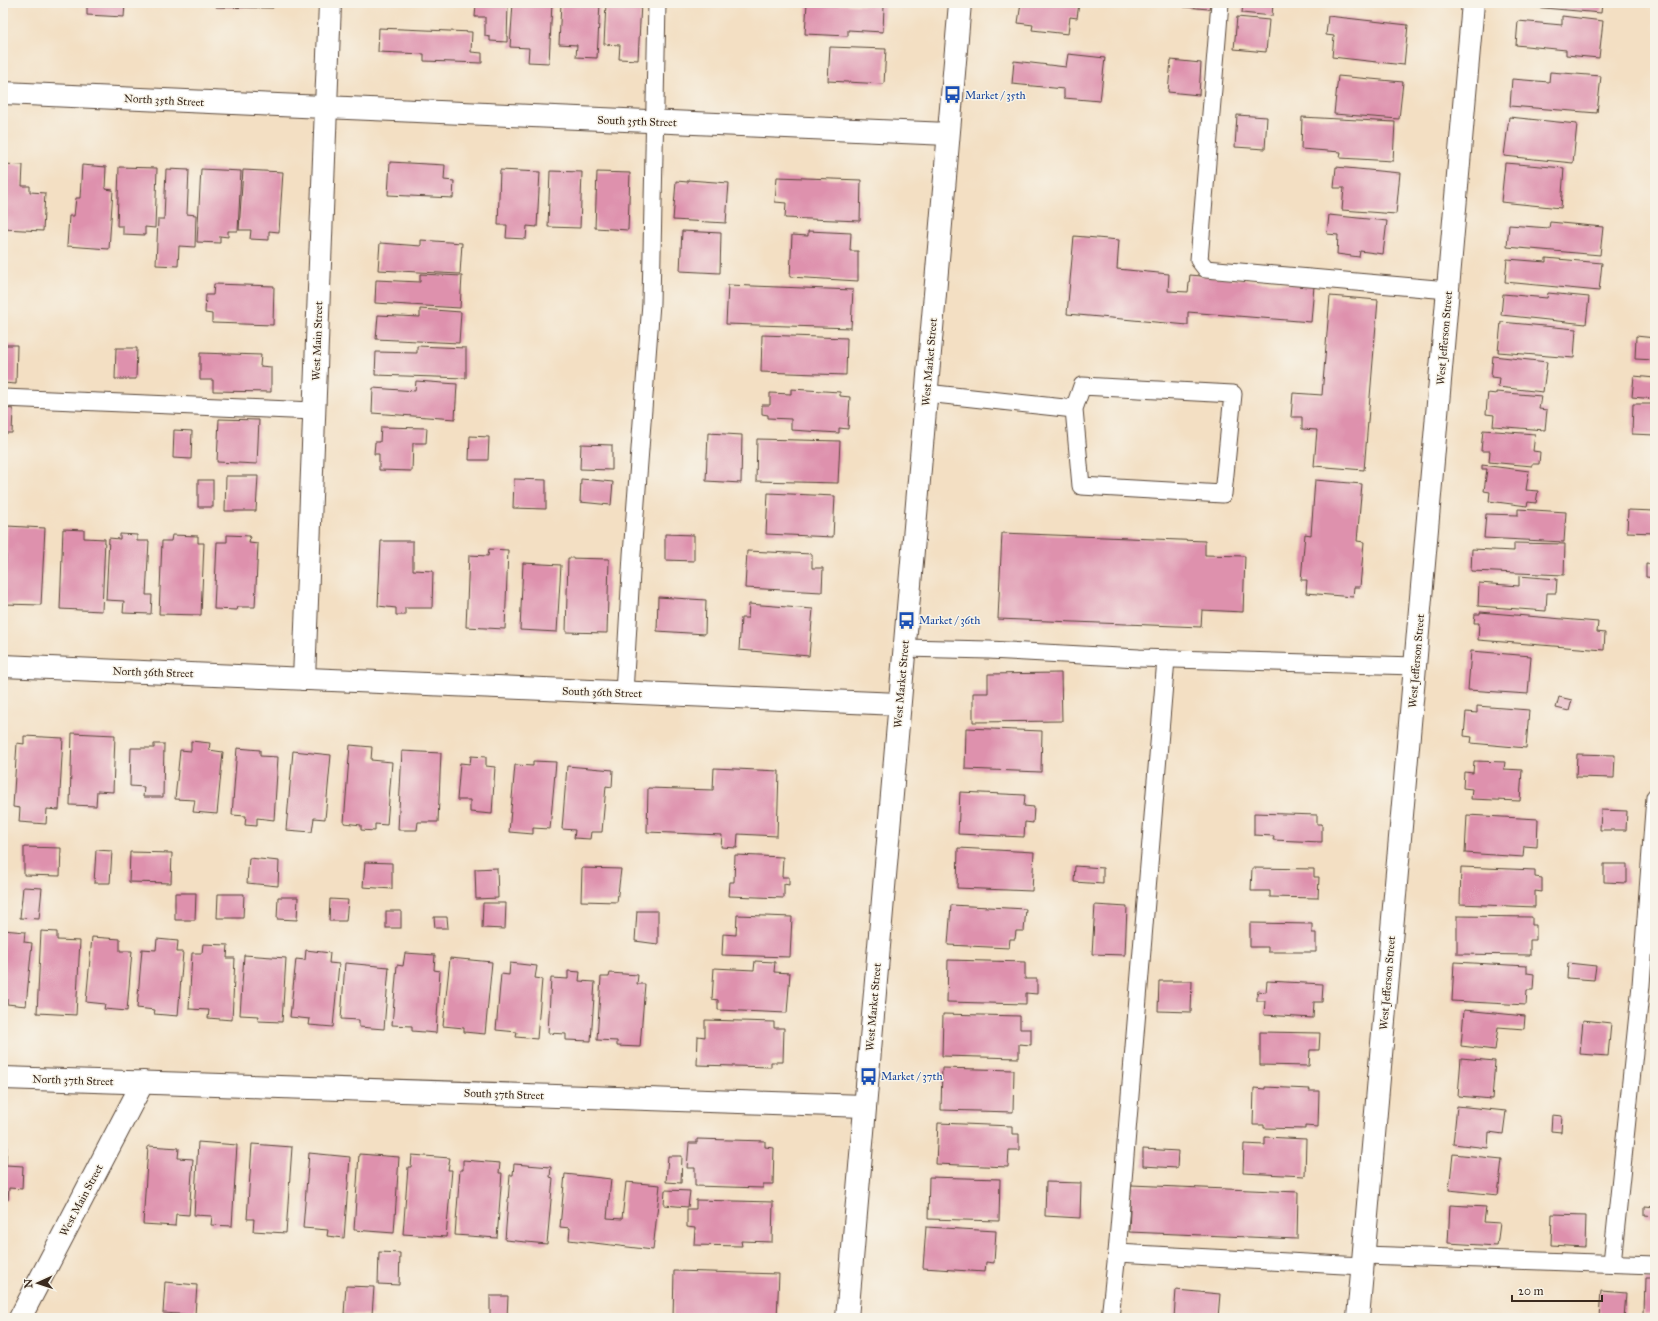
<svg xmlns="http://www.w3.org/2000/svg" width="1658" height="1321" viewBox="0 0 1658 1321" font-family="'IM FELL Great Primer',serif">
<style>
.building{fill:#de91ad}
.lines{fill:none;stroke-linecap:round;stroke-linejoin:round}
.service-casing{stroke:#574537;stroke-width:19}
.minor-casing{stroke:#574537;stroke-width:24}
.tertiary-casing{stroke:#574537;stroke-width:24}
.service{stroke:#fff;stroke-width:17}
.minor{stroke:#fff;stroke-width:22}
.tertiary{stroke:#fff;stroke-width:22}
.labels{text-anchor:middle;stroke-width:3;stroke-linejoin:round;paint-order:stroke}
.transit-label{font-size:11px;fill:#164399;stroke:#f7f3e8;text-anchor:start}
.street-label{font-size:11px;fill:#3b2a1e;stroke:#f7f3e8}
</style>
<rect width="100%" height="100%" fill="#f7f3e8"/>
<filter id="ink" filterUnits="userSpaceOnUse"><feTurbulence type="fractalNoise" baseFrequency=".025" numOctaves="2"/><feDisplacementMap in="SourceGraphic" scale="8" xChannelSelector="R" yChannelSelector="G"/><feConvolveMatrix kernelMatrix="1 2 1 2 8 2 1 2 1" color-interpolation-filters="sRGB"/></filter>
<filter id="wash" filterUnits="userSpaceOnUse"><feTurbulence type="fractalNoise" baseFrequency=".012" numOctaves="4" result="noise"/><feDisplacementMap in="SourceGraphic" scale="16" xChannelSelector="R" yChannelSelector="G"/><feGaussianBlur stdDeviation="0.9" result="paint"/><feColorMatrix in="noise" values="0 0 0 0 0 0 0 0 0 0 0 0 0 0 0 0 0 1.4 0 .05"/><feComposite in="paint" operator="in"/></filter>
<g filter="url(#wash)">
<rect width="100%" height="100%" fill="#f3dfc3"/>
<g id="blocks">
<g class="building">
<path d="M87 3H125L124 17 87 15Z"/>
<path d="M216 3H273V8L216 7Z"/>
<path d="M490 3 508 4 507 42 490 41V37L485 36V17H475L476 4 490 5Z"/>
<path d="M513 3H552L549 63 528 62 529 48 510 47Z"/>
<path d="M561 3H600L597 58 576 57 577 45 559 44Z"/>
<path d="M606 3H641L638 60 619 59 620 45 604 44Z"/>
<path d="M807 3 884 6 883 32 848 30V36L805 34Z"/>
<path d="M1021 3H1079L1077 18 1070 17 1068 34 1032 30 1033 25 1018 23Z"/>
<path d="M1185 3H1210L1209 9 1184 7Z"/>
<path d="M1243 3H1273L1272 16 1242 13Z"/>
<path d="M1532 3H1602L1601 13 1532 7Z"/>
<path d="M1328 16 1408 25 1404 65 1332 57 1334 36 1326 35Z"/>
<path d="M1562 16 1603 21 1599 58 1566 55V50L1516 45 1518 21 1562 25Z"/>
<path d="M1237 17 1269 20 1266 52 1234 49Z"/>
<path d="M379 28 472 32 471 52 482 53V63L424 61V54L378 52Z"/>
<path d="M830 47 886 49 884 84 828 81Z"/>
<path d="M1068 54 1105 58 1100 101 1064 98V89L1012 84 1014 61 1066 67Z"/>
<path d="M1171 60 1201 63 1199 95 1168 92Z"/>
<path d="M1550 72 1601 76 1597 113 1510 106 1512 79 1549 82Z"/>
<path d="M1338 76 1403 82 1399 119 1334 114Z"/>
<path d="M1237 115 1267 117 1265 149 1235 147Z"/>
<path d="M1302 117 1395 122 1393 161 1340 158 1341 152 1301 149Z"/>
<path d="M1509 117 1577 124 1573 163 1504 156Z"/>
<path d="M390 162 445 165 444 180 454 181 453 198 388 195Z"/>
<path d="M1505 163 1564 168 1561 208 1501 202Z"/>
<path d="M3 164 23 165 22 186H30V192L45 193 43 231 3 229Z"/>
<path d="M82 165 106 167 105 189 113 190 109 249 67 246 69 216H74L76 198H80Z"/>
<path d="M119 167 157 168 155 228 145 227V235L123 234V226H117Z"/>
<path d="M1336 167 1400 173 1396 214 1342 210 1344 188H1334Z"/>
<path d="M166 169 189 170 187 214 196 215 195 247 179 246 178 266 156 265 158 219H164Z"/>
<path d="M201 169 241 171 238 231H228V237L220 236V243L197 242Z"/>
<path d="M243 170 283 172 279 232 269 231V240L250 239 251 230H239Z"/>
<path d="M500 170 540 172 537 227 527 226 526 239 506 238 507 225H498Z"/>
<path d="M550 171 582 172 580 228 548 227Z"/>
<path d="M597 172 630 173 628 230 595 228Z"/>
<path d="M777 177 861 180 860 221 785 218 786 203 775 202Z"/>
<path d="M688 180 729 183 726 223 673 220 676 181 688 182Z"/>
<path d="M1329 215 1387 221 1383 254 1360 251 1359 257 1337 254 1338 235 1327 234Z"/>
<path d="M1550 222 1603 227 1600 255 1507 247 1509 225 1549 228Z"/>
<path d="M682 231 721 233 720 273 680 271Z"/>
<path d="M808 231 851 233 850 251H858V281L790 277 792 235 808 236Z"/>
<path d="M1074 236 1119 240 1117 269 1169 274 1168 291 1188 292 1190 275 1314 286 1311 322 1188 312V325L1067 314Z"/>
<path d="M421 240 462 243 460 274 378 270 380 243 421 246Z"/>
<path d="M1546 258 1602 263 1599 291 1505 282 1507 259 1546 262Z"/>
<path d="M420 274 462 276 460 308 375 303 376 280 420 282Z"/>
<path d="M214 284 274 286 273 325 212 323V314L205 313 206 295H213Z"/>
<path d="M728 285 853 290 851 328 726 324Z"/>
<path d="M1548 293 1589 297 1586 324 1501 315 1503 294 1547 298Z"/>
<path d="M1330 296 1378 300 1364 470 1314 466 1317 430 1302 429V417H1291L1293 393 1322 395Z"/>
<path d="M420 309 461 312 459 343 376 339 378 315 420 317Z"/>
<path d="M1501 322 1576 329 1574 358 1498 352Z"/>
<path d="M762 335 847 338 846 375 761 372Z"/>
<path d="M1636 336 1655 338V360L1635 359Z"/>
<path d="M3 345H17L16 384 3 383Z"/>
<path d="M417 346 466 348V378L375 375 376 352 417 353Z"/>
<path d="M116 348H137L136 379H115Z"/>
<path d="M200 353 261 355 260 366 271 367V392L213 391V380H200Z"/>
<path d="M1493 356 1547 362 1543 392 1498 387 1499 378 1491 377Z"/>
<path d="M1634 376 1655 378V399L1632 397Z"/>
<path d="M416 381 457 384 455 419 372 413 373 388 415 391Z"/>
<path d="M791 389 840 392V396L850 397 848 429 839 428V433L791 430V419L768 418V415L762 414V405H770V393L791 394Z"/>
<path d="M1496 392 1541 396 1539 409 1547 410 1545 430 1493 426 1494 415 1486 414 1487 401 1488 393 1496 394Z"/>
<path d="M1633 404H1655V435L1632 434Z"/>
<path d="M3 408 13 409 12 433H3Z"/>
<path d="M219 419 259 420 257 464 217 462Z"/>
<path d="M381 427 427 428 426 443H413L412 471 379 470V454H374L375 442H380Z"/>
<path d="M174 430 192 431 191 459 173 458Z"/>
<path d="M1483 430 1535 434 1533 451 1540 452 1539 464H1532V466L1489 462 1490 451H1481Z"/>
<path d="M708 433 742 435 741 483 706 481Z"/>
<path d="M470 436 489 437 488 460H469Z"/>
<path d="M757 439 840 441 838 483 756 481Z"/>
<path d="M581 444 612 445V470L580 469Z"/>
<path d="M1482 465 1529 471 1526 490 1538 491 1536 503 1528 502 1527 506 1489 501 1490 492 1484 491 1487 469H1482Z"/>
<path d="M226 476H258L256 511H225Z"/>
<path d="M514 479 546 480V509L513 508Z"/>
<path d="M581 479 613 482 611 505 580 502Z"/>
<rect x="198" y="480" width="15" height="27"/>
<path d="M1315 480 1362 484 1357 541 1364 542 1360 587H1354L1353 597 1306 593 1307 580H1301L1305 534 1311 535Z"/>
<path d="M768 493 835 496 833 537 766 534Z"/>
<path d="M1518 509 1566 512 1564 542 1484 538 1486 514 1518 515Z"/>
<path d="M1628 510 1655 511V533L1627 532Z"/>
<path d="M7 526 45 528 41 605 4 604Z"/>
<path d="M63 529 84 530V538L105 539 102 611 60 609Z"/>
<path d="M1002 533 1205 541V555L1245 556 1243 612 1202 610 1201 627 998 619Z"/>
<path d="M120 534 137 535V541H149L146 595H152L151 614 123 613 124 601 106 600 109 538 120 539Z"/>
<path d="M665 534 694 535V561L665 560Z"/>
<path d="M172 535 198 536V543H204L201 615 159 614 162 541H171Z"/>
<path d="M227 535 250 536 249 543 258 544 255 607H238L237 610 214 609 217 542H227Z"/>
<path d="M381 541H413V570L433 571 432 608H405V615H396V608L378 606Z"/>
<path d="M1514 543 1565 544 1564 575 1471 571 1472 549 1514 551Z"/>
<path d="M489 549 508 550 505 629 466 627 469 555 488 556Z"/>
<path d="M747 551 812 554V568H823L822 592 745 588Z"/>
<path d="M568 558 609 559 607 633 566 632Z"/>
<path d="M523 563 561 565 557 632 520 630Z"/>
<path d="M1646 564 1655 565V578L1646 577Z"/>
<path d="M1519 576 1557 579 1556 593H1547L1546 611 1478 606 1479 583 1519 586Z"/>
<path d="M658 597 706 600 705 634 657 631Z"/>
<path d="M749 604 813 609 809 656 739 650 741 618H748Z"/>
<path d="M1480 612 1598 622 1597 632 1605 633 1604 650 1478 640 1479 623H1474L1475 614H1480Z"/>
<path d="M1471 651 1531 656 1528 694 1468 690Z"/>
<path d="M1061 673 1062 721 973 722V693H988V674Z"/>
<path d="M1559 697 1572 700 1569 711 1556 708Z"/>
<path d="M1477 706 1529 710 1526 748 1471 743 1472 737 1464 736 1466 712 1477 713Z"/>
<path d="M966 728 1042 731 1041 772 965 769Z"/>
<path d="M72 733 115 735 113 792 97 791 96 806 70 805Z"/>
<path d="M24 736 63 738 59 810 47 809 46 824 19 822 20 808 13 807 17 743 24 744Z"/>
<path d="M191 741 210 743 209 750 223 752 217 814 193 812 195 800 175 799 180 750 191 751Z"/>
<path d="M154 744H164L163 797H143L144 787 130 786 131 748H154Z"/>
<path d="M350 745 372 747 371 760 392 762 387 825 375 824V831L361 830V825L344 823Z"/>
<path d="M237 748 260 750V756L278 757 274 820 257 818V826L245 825 246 816 232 815Z"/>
<path d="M293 751 331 755 325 819 314 818 312 832 286 830Z"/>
<path d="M402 751 441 753 438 822H418L417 830H398Z"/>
<path d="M1577 754 1615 755 1614 778 1576 777Z"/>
<path d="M471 756 486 757V766L495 767 492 814 470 812V800H457L460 763 470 764Z"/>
<path d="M533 761 556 762 550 829 533 828V834L509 832 515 765 533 766Z"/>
<path d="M1474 761 1505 762 1504 769 1522 770 1520 801 1471 799 1472 789 1463 788 1464 772 1473 773Z"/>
<path d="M567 766 613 770 612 787 606 786 602 832H591L590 839 574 838 575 830 562 829Z"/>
<path d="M714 768 779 771 777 836 738 834 737 848 721 847 722 835 647 832 648 788 713 790Z"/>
<path d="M960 792 1025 795 1024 806 1034 807 1033 823 1025 822 1024 837 958 834Z"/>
<path d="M1601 810 1627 811 1626 830H1600Z"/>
<path d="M1254 813 1317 815V824H1322V842L1273 840 1274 836 1254 835Z"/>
<path d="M1467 815 1538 819 1537 847 1524 846 1523 857 1465 853Z"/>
<path d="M24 847 61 848 60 876 24 875Z"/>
<path d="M958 848 1034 852 1032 891 957 888Z"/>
<path d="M3 849H6L4 874H3Z"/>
<path d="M96 850 112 851 110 883H94Z"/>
<path d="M130 852 172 853 171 883 129 882Z"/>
<path d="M735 855 783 857 782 877H789V885L784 884V898L729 896 730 882H734Z"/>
<path d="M249 858 279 861 278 886 247 883Z"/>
<path d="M365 862 392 863V889L363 887Z"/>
<path d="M1604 864H1627V883L1604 882Z"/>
<path d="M1075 866 1103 868V884L1074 882Z"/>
<path d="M1461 867 1535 870V877L1542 878V892L1535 891V907L1460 904Z"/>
<path d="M497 868 498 898 476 899 475 869Z"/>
<path d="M582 868 621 869 617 902 581 901Z"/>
<path d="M1252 868 1314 869V877H1319L1318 898 1270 897V891H1251Z"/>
<path d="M23 887 42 888 39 919 20 918Z"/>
<path d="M175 893H196L195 920H175Z"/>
<path d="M218 894H244L243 918H217Z"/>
<path d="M278 897H298L297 920 277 919Z"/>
<path d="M330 899 348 900 346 921H329Z"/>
<path d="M483 903H506L505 929 482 928Z"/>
<path d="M951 905 1026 909 1024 931H1016L1015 939H1010L1009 948 948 945Z"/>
<path d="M1095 905 1127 907 1125 955 1092 954Z"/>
<rect x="386" y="911" width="15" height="17"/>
<path d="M637 911H658V944L635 941Z"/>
<path d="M737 915 792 917 790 957 722 955 723 934 736 935Z"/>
<path d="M1457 916 1532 917V925H1536V940H1530V955L1457 954Z"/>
<path d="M434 917H447L448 928H435Z"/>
<path d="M1250 923 1312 924V933H1316V952H1268V947H1250Z"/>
<path d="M3 930 25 932 24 942 32 943 26 1006 7 1004V999H3Z"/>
<path d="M41 931 57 932V940L80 941 76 1015 37 1013Z"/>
<path d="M92 937 120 939V951H132L127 1011 104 1009 105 1004 86 1002Z"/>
<path d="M157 939 178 941 177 952H183L178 1016 154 1014 155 1010 137 1008 142 949 156 950Z"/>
<path d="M203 944 228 945 227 958H235L232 1020 208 1018 209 1010 189 1009 192 953H202Z"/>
<path d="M306 950 330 953 329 963 339 964 333 1027 309 1025 310 1019 290 1017 296 959 305 960Z"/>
<path d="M405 953 435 955 434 970 440 971 436 1033 412 1031V1026L392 1025 397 965 403 966Z"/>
<path d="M244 955 286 958 282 1022 258 1021 259 1016 240 1015Z"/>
<path d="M450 958 492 962 485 1034 464 1032V1028L443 1026Z"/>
<path d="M948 960 1025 962V979H1037V994L1026 993V1004L947 1002Z"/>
<path d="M755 961 775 962 774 972 790 973 787 1013 718 1010V1000L712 999 714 968 754 970Z"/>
<path d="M1454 962 1527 966V973L1534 974 1533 990H1527L1526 1005 1452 1001Z"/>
<path d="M345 963 389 967 384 1029 359 1027V1020L341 1019Z"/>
<path d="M510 963 537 966 535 978 542 979 537 1039 516 1037 517 1032 496 1030 501 974 509 975Z"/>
<path d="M1568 963 1596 966 1594 980 1567 978Z"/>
<path d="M568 971 580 972 579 981 595 982 591 1041 566 1040V1034L548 1033 551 978 568 979Z"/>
<path d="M610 973 638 975 637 984H645L640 1047 617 1046V1041L597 1040 601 977H609Z"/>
<path d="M1159 981H1192L1191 1012 1158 1011Z"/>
<path d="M1267 981 1323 984 1322 1002H1314L1313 1018 1264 1015 1265 1001H1257V995L1258 991 1266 992Z"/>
<path d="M1464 1010 1525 1016 1524 1029 1498 1027 1495 1050 1461 1046Z"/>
<path d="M943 1014 1020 1016V1029H1031V1045L1019 1044V1058L942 1056Z"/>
<path d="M705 1020 774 1022V1028H784L783 1062H771V1067L697 1065 698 1036 705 1037Z"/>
<path d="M1583 1020 1611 1023 1608 1056 1580 1054Z"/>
<path d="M1260 1032 1320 1033 1319 1050H1310L1309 1066 1260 1065Z"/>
<path d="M1461 1058 1495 1061 1492 1099 1458 1096Z"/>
<path d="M942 1068 1014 1070 1013 1112 941 1110Z"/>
<path d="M1265 1087 1310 1089 1309 1091H1319L1318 1127 1305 1126V1129L1264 1128V1125H1253L1254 1088 1265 1089Z"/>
<path d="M1457 1106 1506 1111 1503 1134 1489 1132 1488 1148 1453 1144Z"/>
<path d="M1552 1115 1562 1116 1561 1132 1551 1131Z"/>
<path d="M938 1123 1012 1126V1134H1019V1150H1009L1008 1167 936 1164Z"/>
<path d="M1265 1137 1306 1139 1305 1176 1243 1173 1244 1144 1265 1145Z"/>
<path d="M697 1139 765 1141V1147L774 1148 773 1184H763V1188L695 1186V1168H687L689 1143H697Z"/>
<path d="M198 1142 237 1145 232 1226 211 1225 212 1216 194 1215Z"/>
<path d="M3 1144H7L6 1165 23 1166 22 1189 9 1188 8 1200H3Z"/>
<path d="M252 1144 292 1147 286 1233 253 1231 254 1219H247Z"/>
<path d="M148 1146 179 1148 178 1158 193 1159 189 1215 176 1214 175 1226 143 1224Z"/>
<path d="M1143 1149 1178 1151 1177 1168 1143 1166Z"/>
<path d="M309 1153 350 1157 344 1238 327 1236 328 1230 303 1228Z"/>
<path d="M359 1154 399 1157 394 1233 354 1230Z"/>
<path d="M1453 1154 1502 1159 1498 1195 1449 1190Z"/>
<path d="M412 1155 450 1158 448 1170H452L446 1237 403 1234 408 1167H411Z"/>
<path d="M668 1156H682L681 1183 666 1182Z"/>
<path d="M463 1160 500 1163 499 1173H502L497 1238 455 1235 460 1170H463Z"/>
<path d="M514 1164 551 1167 550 1177 553 1178 547 1244 505 1240 510 1175H513Z"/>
<path d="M565 1174 611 1179 607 1218 622 1219 626 1182 660 1185 653 1250 569 1240 570 1228 560 1227Z"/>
<path d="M929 1177 1000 1179 999 1221 928 1219Z"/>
<path d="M1046 1182 1081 1183 1080 1218 1045 1216Z"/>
<path d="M1131 1185 1298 1192 1297 1239 1129 1232Z"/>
<path d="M665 1190 690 1191 688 1207 664 1205Z"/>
<path d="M696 1200 773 1202 772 1242 741 1241 742 1246 694 1245 695 1228 687 1227V1209H696Z"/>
<path d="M1450 1205 1486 1207 1484 1222 1500 1223 1497 1246 1448 1243Z"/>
<path d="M1645 1206 1655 1207V1217L1645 1216Z"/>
<path d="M1552 1214 1586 1215 1585 1247 1551 1245Z"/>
<path d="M926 1227 996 1231 994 1263 986 1262 985 1272 923 1268Z"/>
<path d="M379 1252 400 1253 399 1285 378 1284Z"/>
<path d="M674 1271 779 1274 777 1318H673Z"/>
<path d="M1645 1278H1655V1315L1644 1314Z"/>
<path d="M165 1282 197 1285 195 1315 163 1313Z"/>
<path d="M346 1286 374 1287 372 1315 344 1314Z"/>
<path d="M1176 1290 1220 1294 1218 1318H1174Z"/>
<path d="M1601 1291 1626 1293 1624 1318H1599Z"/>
<path d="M490 1296H508L507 1318H490Z"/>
</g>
</g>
</g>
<g filter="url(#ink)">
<use href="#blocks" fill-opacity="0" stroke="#574537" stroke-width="1"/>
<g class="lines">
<defs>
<g id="service">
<path d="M1220 3 1199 260 1206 269 1448 290"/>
<path d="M926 393 1074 409 1081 486 1223 494 1233 394 1082 386 1074 409"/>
<path d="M3 398 314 411"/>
<path d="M904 648 989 650 1139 658 1415 666"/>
<path d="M624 693 632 555 651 303 657 3"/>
<path d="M1117 1253 1166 659"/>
<path d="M1364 1255 1655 1265"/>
<path d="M1612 1263 1641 985 1655 797"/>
<path d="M1110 1318 1117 1253 1362 1266"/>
</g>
<g id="minor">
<path d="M3 93 948 134"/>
<path d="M3 666 899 704"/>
<path d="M304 679 330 3"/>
<path d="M3 1078 865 1106"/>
<path d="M20 1318 143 1082"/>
<path d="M1358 1318 1473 3"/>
</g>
<path id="tertiary" d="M847 1318 960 3"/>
</defs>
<use href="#service" class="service-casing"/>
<use href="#minor" class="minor-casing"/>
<use href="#tertiary" class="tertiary-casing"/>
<use href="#service" class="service"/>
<use href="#minor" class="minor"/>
<use href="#tertiary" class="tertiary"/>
</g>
</g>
<defs>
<symbol id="bus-bare" viewBox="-9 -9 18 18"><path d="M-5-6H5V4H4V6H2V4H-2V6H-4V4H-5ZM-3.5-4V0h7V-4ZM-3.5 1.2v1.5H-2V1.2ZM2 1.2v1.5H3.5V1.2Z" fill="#1a4fb4" stroke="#f7f3e8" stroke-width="2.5" paint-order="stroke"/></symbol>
</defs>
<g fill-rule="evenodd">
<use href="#bus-bare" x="940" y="82" width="25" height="25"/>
<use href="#bus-bare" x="894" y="608" width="25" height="25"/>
<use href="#bus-bare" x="856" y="1064" width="25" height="25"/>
</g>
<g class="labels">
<g class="transit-label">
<text x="965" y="99">Market / 35th</text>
<text x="919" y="624">Market / 36th</text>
<text x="881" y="1080">Market / 37th</text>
</g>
<g class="street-label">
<text transform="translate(164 100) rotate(3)" y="4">North 35th Street</text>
<text transform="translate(637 121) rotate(2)" y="4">South 35th Street</text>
<text transform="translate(1444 338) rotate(-85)" y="4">West Jefferson Street</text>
<text transform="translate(317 341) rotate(-88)" y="4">West Main Street</text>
<text transform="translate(929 362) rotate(-85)" y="4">West Market Street</text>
<text transform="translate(1416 661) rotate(-85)" y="4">West Jefferson Street</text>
<text transform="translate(153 672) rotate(2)" y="4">North 36th Street</text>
<text transform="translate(901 684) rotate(-85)" y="4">West Market Street</text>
<text transform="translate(602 692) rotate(2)" y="4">South 36th Street</text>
<text transform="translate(1387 983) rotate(-85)" y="4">West Jefferson Street</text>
<text transform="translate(873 1007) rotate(-85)" y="4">West Market Street</text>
<text transform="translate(73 1080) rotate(2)" y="4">North 37th Street</text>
<text transform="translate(504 1094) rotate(2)" y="4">South 37th Street</text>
<text transform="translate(81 1200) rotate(-62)" y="4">West Main Street</text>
</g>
</g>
<rect width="1658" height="1321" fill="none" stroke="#f7f3e8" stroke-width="16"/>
<g transform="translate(38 1283) rotate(267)" stroke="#f7f3e8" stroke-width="3" paint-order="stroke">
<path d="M0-3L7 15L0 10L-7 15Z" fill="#3b2a1e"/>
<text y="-6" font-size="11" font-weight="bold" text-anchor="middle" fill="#3b2a1e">N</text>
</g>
<path d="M1512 1295v6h90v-6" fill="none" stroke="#3b2a1e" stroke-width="2"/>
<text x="1518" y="1295" font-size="12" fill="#3b2a1e" stroke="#f7f3e8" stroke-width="3" paint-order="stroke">20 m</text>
</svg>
